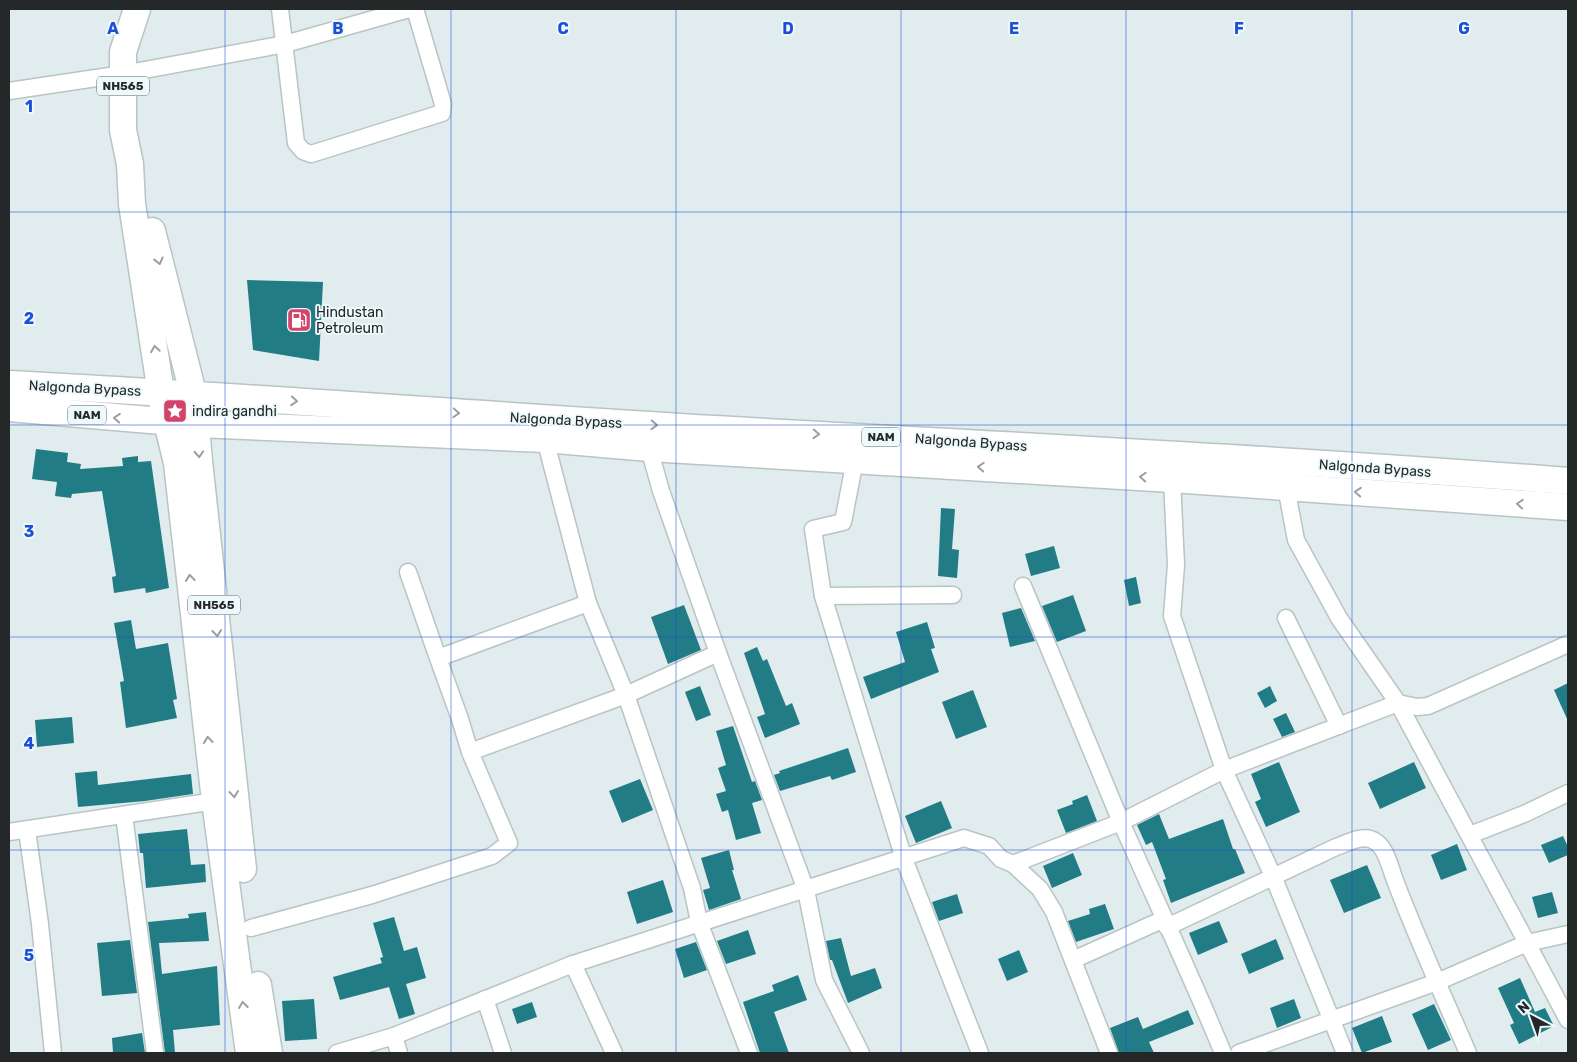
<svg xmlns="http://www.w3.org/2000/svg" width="1577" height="1062" viewBox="0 0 1577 1062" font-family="Rubik,sans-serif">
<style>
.building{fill:#227c85}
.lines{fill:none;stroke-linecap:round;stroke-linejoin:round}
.minor-casing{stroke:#b9c4c5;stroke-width:19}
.trunk-casing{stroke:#b9c4c5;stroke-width:29}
.minor{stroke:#fff;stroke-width:16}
.trunk{stroke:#fff;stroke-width:26}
.oneway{stroke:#9c9e9f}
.grid{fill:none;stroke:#1d4ed8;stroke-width:1;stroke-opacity:0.55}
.labels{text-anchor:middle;stroke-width:4;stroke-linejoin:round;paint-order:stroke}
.shield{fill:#edf9fa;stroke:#606768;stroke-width:1}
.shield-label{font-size:12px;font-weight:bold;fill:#242829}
.poi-label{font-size:14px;fill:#242829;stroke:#edf9fa;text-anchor:start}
.street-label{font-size:14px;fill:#242829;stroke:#edf9fa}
.grid-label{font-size:16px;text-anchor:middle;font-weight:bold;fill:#1d4ed8;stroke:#edf9fa;stroke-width:4;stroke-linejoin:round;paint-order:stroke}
</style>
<rect width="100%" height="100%" fill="#e0eced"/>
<g class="building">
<path d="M247 280 323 282 319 361 253 350Z"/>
<path d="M36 449 68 453 67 462 81 464 80 469 123 466 122 458 138 456V462L151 461 169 588 146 593 145 588 114 593 112 577 116 576 102 491 72 494 71 498 55 496 57 482 32 479Z"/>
<path d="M941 508 955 509 952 549 959 550 957 578 938 576Z"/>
<path d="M1054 546 1060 568 1031 576 1025 554Z"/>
<path d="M1136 577 1141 603 1129 606 1124 580Z"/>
<path d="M1073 595 1086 631 1057 642 1042 606Z"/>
<path d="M684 605 701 650 668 664 651 617Z"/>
<path d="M1021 608 1035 641 1010 647 1002 613Z"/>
<path d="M131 620 136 649 168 643 177 699 173 700 177 718 126 728 120 682 124 681 114 623Z"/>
<path d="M927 622 935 648 931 649 939 672 871 699 863 677 905 662 896 632Z"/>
<path d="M757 647 763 661 767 659 786 706 792 703 800 724 765 738 757 717 765 714 744 653Z"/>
<path d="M1568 683V721L1554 690Z"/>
<path d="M700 686 711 715 696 721 685 692Z"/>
<path d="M1270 686 1277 701 1265 708 1257 693Z"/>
<path d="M973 690 987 727 956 739 942 702Z"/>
<path d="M1286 713 1295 732 1282 737 1273 719Z"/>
<path d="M72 717 74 743 37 747 35 720Z"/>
<path d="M733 726 752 782 755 781 762 800 752 803 761 833 736 840 728 810 722 812 716 794 726 791 718 768 726 765 716 731Z"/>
<path d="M848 748 856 772 832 780 830 776 780 791 774 775 780 773 779 771Z"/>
<path d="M1279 762 1300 812 1266 827 1255 802 1261 799 1251 774Z"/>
<path d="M1414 762 1426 788 1380 809 1368 783Z"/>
<path d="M97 771 98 785 191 774 193 794 145 801 78 807 75 773Z"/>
<path d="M640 779 653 810 622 823 609 791Z"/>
<path d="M1087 795 1097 821 1066 833 1057 810 1073 804 1072 801Z"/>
<path d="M941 801 952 828 916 843 905 816Z"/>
<path d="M1159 814 1169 839 1223 819 1233 849H1235L1245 873 1171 903 1163 880 1166 879 1152 842 1146 845 1137 825Z"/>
<path d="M187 829 191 865 205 864 206 882 146 888 143 853H140L138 834Z"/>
<path d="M1563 836 1568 847V855L1549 863 1541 845Z"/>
<path d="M1457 844 1467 870 1441 880 1431 855Z"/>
<path d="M729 850 734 870H732L741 899 709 910 703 890 710 888 701 858Z"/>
<path d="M1073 853 1082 875 1052 888 1043 866Z"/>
<path d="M1367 865 1381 898 1344 913 1330 880Z"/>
<path d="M663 880 673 912 637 924 627 892Z"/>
<path d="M1552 892 1558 913 1538 918 1532 897Z"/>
<path d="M957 894 963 913 939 921 932 902Z"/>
<path d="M1105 904 1114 929 1076 942 1068 921 1090 914 1089 909Z"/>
<path d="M206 912 209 941 159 943 162 974 217 966 220 1025 173 1030 175 1053H165L148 922 189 918 188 914Z"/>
<path d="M394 917 404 951 417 947 426 978 406 984 415 1014 399 1019 389 987 340 1000 333 977 382 963 380 958 383 957 373 923Z"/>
<path d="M1219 921 1228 942 1198 955 1189 933Z"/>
<path d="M748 930 756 954 726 964 717 941Z"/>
<path d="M841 938 851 976 875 968 882 988 848 1003 832 960H830L826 941Z"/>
<path d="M1276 939 1284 959 1249 974 1241 954Z"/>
<path d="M130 940 137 993 102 996 97 943Z"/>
<path d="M696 942 707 970 684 978 675 949Z"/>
<path d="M1019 950 1028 972 1007 981 998 959Z"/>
<path d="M798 975 807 1000 774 1012 789 1053H760L743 1002 774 991 772 985Z"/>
<path d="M1520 978 1535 1012 1545 1008 1554 1026 1519 1044 1510 1025 1514 1023 1498 988Z"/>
<path d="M314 999 317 1039 285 1041 282 1001Z"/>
<path d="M1294 999 1301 1018 1277 1028 1270 1008Z"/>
<path d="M532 1002 537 1017 517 1024 512 1009Z"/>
<path d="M1434 1004 1451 1040 1428 1050 1412 1014Z"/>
<path d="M1188 1010 1194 1024 1149 1042 1154 1053H1119L1110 1028 1138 1017 1143 1029Z"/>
<path d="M1382 1016 1392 1042 1362 1053 1352 1028Z"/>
<path d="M142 1033 145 1053H113L112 1038Z"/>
</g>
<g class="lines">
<defs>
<g id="minor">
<path d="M280 9 296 143 303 151 311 154 442 113 443 104 415 9"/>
<path d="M9 91 123 74 285 44 409 9"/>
<path d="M545 439 588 603 438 658 460 719 470 752 626 695 718 653"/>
<path d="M649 448 661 491 718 653 806 890 824 980 861 1053"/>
<path d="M855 460 843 522 813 529 823 596 904 859 980 1053"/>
<path d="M1172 479 1176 565 1172 616 1224 770 1398 703 1527 943 1568 934"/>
<path d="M1286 487 1296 540 1339 618 1398 703 1417 707 1428 706 1568 644"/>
<path d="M408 572 438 658"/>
<path d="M823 596 953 595"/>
<path d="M588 603 626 695 692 888 699 922 749 1053"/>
<path d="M1286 618 1339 726"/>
<path d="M124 815 155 1053"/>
<path d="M27 830 40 924 53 1053"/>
<path d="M9 832 215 801"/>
<path d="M1470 835 1524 814 1568 793"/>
<path d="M1013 864 1040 889 1054 912 1109 1053"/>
<path d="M1167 927 1336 847C1348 843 1364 833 1376 842 1387 849 1391 871 1396 883 1418 941 1444 997 1468 1053"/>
<path d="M251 928 372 895 492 856 509 843 470 752"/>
<path d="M1073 960 1164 919"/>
<path d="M573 964 614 1053"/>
<path d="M485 999 503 1053"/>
<path d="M394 1036 399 1053"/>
<path d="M337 1053 394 1036 573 964 964 838 989 846 1001 859 1013 864 1121 822 1023 586"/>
<path d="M1223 1053C1191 975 1155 899 1121 822L1224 770 1273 876 1345 1053"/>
<path d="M1239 1053 1437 982 1527 943 1568 1020"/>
</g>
<g id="trunk">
<path d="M137 9 123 52V130L130 164 132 204 163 406 177 463 215 801 249 1053"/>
<path d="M152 231 193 393 199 461 243 869"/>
<path d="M9 384C244 396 479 415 714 429 999 445 1284 459 1568 481"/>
<path d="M9 408 197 424 545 439 649 448 1172 479 1568 507"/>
<path d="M258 985 269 1053"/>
</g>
</defs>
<use href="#minor" class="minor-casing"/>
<use href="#trunk" class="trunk-casing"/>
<use href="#minor" class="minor"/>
<use href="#trunk" class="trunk"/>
</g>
<defs><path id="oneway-chevron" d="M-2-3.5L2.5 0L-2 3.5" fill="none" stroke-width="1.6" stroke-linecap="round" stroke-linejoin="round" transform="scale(1.25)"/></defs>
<g class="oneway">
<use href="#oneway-chevron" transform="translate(159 261) rotate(76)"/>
<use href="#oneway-chevron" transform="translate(155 349) rotate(-99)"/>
<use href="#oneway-chevron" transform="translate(294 401) rotate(4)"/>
<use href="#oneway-chevron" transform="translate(456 413) rotate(3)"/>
<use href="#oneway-chevron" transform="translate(117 418) rotate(-175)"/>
<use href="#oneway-chevron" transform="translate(654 425) rotate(3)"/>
<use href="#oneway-chevron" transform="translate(816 434) rotate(3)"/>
<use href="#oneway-chevron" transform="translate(199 454) rotate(87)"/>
<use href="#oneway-chevron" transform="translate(981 467) rotate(-177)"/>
<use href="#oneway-chevron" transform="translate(1143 477) rotate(-177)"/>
<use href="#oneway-chevron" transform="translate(1358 492) rotate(-176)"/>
<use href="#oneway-chevron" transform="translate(1520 504) rotate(-176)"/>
<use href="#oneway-chevron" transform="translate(190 578) rotate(-96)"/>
<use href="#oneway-chevron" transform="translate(217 633) rotate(84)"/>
<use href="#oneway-chevron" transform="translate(208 740) rotate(-96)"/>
<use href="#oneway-chevron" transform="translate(234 794) rotate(84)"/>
<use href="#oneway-chevron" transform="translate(243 1005) rotate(-97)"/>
</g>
<path class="grid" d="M225 9V1053M451 9V1053M676 9V1053M901 9V1053M1126 9V1053M1352 9V1053M9 212H1568M9 425H1568M9 637H1568M9 850H1568"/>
<defs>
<symbol id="fuel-square" viewBox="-11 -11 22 22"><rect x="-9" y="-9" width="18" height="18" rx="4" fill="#d34469" stroke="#edf9fa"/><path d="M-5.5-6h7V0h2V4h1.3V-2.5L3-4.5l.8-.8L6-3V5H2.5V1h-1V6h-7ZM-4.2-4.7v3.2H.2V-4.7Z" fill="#fff"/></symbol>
<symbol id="sight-square" viewBox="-11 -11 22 22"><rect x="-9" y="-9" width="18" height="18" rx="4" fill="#d34469" stroke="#edf9fa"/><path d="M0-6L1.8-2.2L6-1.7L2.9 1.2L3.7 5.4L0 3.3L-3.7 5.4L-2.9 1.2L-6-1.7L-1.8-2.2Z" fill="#fff"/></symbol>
</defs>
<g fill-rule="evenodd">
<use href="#fuel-square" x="285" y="306" width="28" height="28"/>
<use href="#sight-square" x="161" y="397" width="28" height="28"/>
</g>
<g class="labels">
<g class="shield">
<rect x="97" y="76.5" width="52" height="19" rx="4"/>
<rect x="68" y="405.5" width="38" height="19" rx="4"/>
<rect x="862" y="427.5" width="38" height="19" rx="4"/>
<rect x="188" y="595.5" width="52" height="19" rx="4"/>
</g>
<g class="shield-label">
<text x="123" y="90">NH565</text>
<text x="87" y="419">NAM</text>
<text x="881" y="441">NAM</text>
<text x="214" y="609">NH565</text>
</g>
<g class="poi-label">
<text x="316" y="317">Hindustan<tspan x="316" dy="16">Petroleum</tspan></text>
<text x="192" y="416">indira gandhi</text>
</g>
<g class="street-label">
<text transform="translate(85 388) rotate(3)" y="5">Nalgonda Bypass</text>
<text transform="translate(566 420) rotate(3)" y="5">Nalgonda Bypass</text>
<text transform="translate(971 442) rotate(4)" y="5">Nalgonda Bypass</text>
<text transform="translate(1375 468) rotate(4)" y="5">Nalgonda Bypass</text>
</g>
</g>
<g class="grid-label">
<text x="113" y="34">A</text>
<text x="338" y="34">B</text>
<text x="563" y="34">C</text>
<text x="788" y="34">D</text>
<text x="1014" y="34">E</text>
<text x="1239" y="34">F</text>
<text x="1464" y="34">G</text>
<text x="29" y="112">1</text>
<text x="29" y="324">2</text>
<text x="29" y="537">3</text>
<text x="29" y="749">4</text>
<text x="29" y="961">5</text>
</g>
<rect width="1577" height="1062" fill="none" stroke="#242829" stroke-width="20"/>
<g transform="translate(1532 1017) rotate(319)" stroke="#edf9fa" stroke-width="4" paint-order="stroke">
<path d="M0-4L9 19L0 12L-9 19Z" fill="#242829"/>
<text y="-8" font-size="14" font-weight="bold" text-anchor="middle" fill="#242829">N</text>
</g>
</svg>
